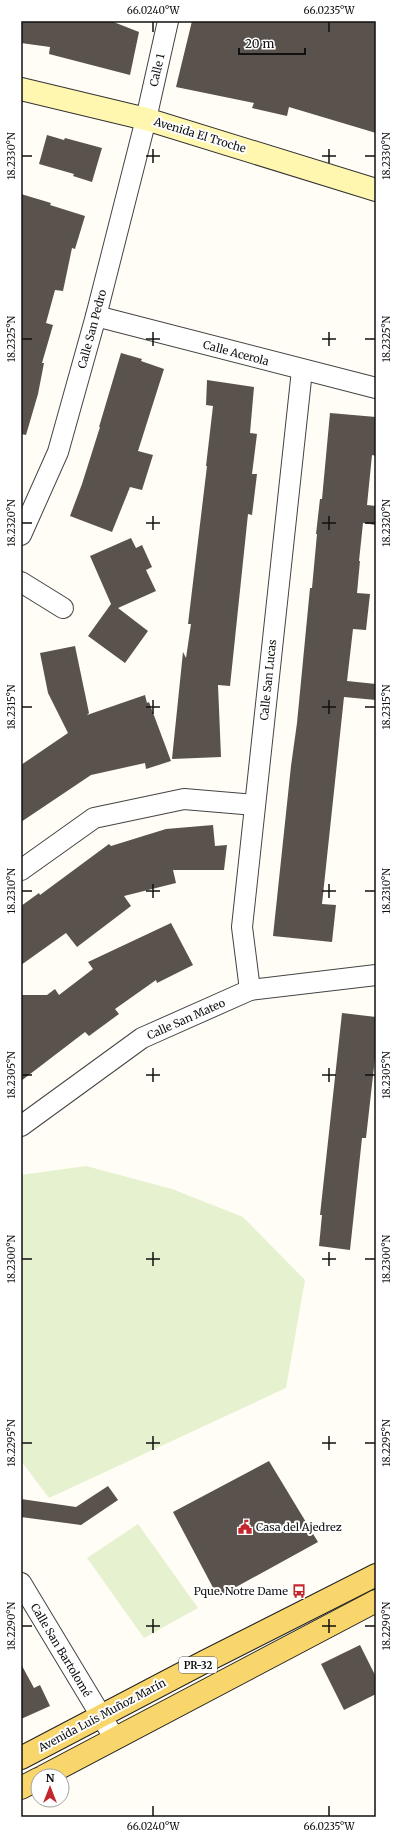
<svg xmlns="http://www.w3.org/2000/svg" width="397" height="1838" viewBox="0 0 397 1838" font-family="Merriweather,serif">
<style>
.pitch{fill:#e6f2cf}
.building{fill:#5a524d}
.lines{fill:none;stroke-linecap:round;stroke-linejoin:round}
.street-casing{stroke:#444;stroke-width:22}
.secondary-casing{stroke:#333;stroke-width:24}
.primary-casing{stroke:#222;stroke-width:24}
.street{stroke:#fff;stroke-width:20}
.secondary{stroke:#fff6b0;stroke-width:22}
.primary{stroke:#f9d66b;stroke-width:22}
.ticks{fill:none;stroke:#111;stroke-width:1.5}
.labels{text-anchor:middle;stroke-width:4;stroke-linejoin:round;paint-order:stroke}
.shield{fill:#fff;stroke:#585858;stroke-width:1}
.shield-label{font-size:10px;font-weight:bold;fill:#111}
.street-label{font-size:11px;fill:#111;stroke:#fff}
.poi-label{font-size:11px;fill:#111;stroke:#fff;text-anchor:start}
.neatline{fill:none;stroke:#111;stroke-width:1.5}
.ticks-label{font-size:10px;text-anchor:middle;fill:#111}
</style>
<rect width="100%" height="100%" fill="#fffdf5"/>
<g class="pitch">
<path d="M86 1166 172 1189 243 1217 305 1280 286 1388 49 1498 21 1461V1175Z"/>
<path d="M138 1524 198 1608 144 1638 87 1558Z"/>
</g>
<g class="building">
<path d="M21 21H111L139 32 130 75 49 54 50 47 21 43Z"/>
<path d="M192 21H376V133L289 107 287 116 252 108 254 103 176 87Z"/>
<path d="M47 135 64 140 65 138 102 148 92 182 73 176 74 174 39 164Z"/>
<path d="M21 194 51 203 50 205 85 216 75 249 72 248 63 291 55 290 46 323 53 325 42 363H44L38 394 26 435 21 434Z"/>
<path d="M121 353 142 359 141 361 164 369 138 451 153 455 142 490 130 487 112 532 70 516 82 484 100 427H99Z"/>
<path d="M207 380 254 387 250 433 257 434 252 474H257L252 515 248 514 230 686 218 685 221 757 172 759 183 652 186 658 191 624H188L207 466H206L213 406 206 405Z"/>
<path d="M330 413 376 417V456L372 455 367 505 376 506V525L363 523 359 561H360L357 593 370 594 366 630 353 629 347 681 376 684V700L344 697 322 904 336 905 332 942 273 936 291 766 297 723 310 588H312L317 534H316L320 499H322Z"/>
<path d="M131 538 136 548 142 545 152 567 146 570 156 591 118 608 148 631 125 663 88 636 111 604 90 556Z"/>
<path d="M75 646 89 713 87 715 145 695 147 703 149 702 171 761 146 769 145 763 91 775 21 822V765L68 733 48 693 40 653Z"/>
<path d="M213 825 215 846 227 845 224 870H173L176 883 124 896 131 906 77 947 66 933 21 965V906L39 893 40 895 109 844 111 846 166 829Z"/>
<path d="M171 923 193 965 157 983 156 980 115 1009 119 1014 89 1036 85 1032 21 1081V995H47L55 989 59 995 93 969 88 962Z"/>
<path d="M342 1013 376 1017V1049L366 1138H362L350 1250 319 1246 322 1215H320Z"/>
<path d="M269 1461 318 1542 218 1597 173 1512Z"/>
<path d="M108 1486 118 1500 81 1525 21 1517V1499L76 1507Z"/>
<path d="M360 1645 376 1677V1694L344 1710 321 1664Z"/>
<path d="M21 1664 34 1688 40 1685 50 1706 21 1719Z"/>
</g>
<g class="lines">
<defs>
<g id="street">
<path d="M96 316 376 388"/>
<path d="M21 535 58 452 96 316 146 119 168 21"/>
<path d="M21 582 63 608"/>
<path d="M21 870 94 818 184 799 255 805"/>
<path d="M250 990 242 927 302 370"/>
<path d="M21 1126 142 1038 250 990 376 975"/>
<path d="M21 1583 115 1739"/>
</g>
<path id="secondary" d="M21 89 146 119 376 190"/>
<g id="primary">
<path d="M21 1758 206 1661 376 1575"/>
<path d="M44 1776 376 1601"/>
<path d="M21 1788 38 1779"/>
</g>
</defs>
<use href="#street" class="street-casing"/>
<use href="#secondary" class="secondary-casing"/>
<use href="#primary" class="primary-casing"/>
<use href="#street" class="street"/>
<use href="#secondary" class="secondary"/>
<use href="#primary" class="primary"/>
</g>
<path class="ticks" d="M153 22V32M329 22V32M153 149V163M329 149V163M22 156H32M146 156H160M322 156H336M365 156H375M153 332V346M329 332V346M22 339H32M146 339H160M322 339H336M365 339H375M153 516V530M329 516V530M22 523H32M146 523H160M322 523H336M365 523H375M153 700V714M329 700V714M22 707H32M146 707H160M322 707H336M365 707H375M153 884V898M329 884V898M22 891H32M146 891H160M322 891H336M365 891H375M153 1068V1082M329 1068V1082M22 1075H32M146 1075H160M322 1075H336M365 1075H375M153 1252V1266M329 1252V1266M22 1259H32M146 1259H160M322 1259H336M365 1259H375M153 1436V1450M329 1436V1450M22 1443H32M146 1443H160M322 1443H336M365 1443H375M153 1619V1633M329 1619V1633M22 1626H32M146 1626H160M322 1626H336M365 1626H375M153 1806V1816M329 1806V1816"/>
<defs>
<symbol id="civic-bare" viewBox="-9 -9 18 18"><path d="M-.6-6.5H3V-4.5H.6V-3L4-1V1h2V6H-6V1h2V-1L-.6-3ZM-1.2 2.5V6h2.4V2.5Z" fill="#c4262e" stroke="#fff" stroke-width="2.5" paint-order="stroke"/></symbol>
<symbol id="bus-bare" viewBox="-9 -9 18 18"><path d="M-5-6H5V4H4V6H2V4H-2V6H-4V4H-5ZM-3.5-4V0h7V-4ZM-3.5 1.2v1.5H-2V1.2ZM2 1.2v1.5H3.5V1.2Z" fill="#c4262e" stroke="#fff" stroke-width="2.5" paint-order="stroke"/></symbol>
</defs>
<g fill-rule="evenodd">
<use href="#civic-bare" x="235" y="1517" width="20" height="20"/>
<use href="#bus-bare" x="289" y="1581" width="20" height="20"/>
</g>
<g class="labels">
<rect class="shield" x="179" y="1657" width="38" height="16" rx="3"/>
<g class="shield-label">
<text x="198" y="1669">PR-32</text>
</g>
<g class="street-label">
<text transform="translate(157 70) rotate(-77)" y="4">Calle 1</text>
<text transform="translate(200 135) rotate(17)" y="4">Avenida El Troche</text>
<text transform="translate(92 329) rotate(-75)" y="4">Calle San Pedro</text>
<text transform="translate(236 353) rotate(15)" y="4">Calle Acerola</text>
<text transform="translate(268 680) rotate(-84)" y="4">Calle San Lucas</text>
<text transform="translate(186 1019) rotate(-24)" y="4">Calle San Mateo</text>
<text transform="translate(61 1650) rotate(59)" y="4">Calle San Bartolomé</text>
<text transform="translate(102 1715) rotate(-28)" y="4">Avenida Luis Muñoz Marín</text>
</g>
<g class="poi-label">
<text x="256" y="1531">Casa del Ajedrez</text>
<text x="288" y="1595" text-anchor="end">Pque. Notre Dame</text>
</g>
</g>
<rect width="397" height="1838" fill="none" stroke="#ffffff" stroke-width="44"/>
<g transform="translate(50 1788)"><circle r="19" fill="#ffffff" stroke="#a0a0a0"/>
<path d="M0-3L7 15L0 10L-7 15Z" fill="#c4262e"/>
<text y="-6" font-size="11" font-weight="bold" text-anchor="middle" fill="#111111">N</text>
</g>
<path d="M239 48v6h66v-6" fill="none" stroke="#111111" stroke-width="2"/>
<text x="245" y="48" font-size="12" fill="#111111" stroke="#ffffff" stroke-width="3" paint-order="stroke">20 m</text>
<rect x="22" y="22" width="353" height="1794" class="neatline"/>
<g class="ticks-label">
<text x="153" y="14">66.0240°W</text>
<text x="329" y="14">66.0235°W</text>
<text transform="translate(11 156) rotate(-90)" y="4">18.2330°N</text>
<text transform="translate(386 156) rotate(-90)" y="4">18.2330°N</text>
<text transform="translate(11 339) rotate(-90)" y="4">18.2325°N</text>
<text transform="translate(386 339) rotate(-90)" y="4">18.2325°N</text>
<text transform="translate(11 523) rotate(-90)" y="4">18.2320°N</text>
<text transform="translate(386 523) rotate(-90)" y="4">18.2320°N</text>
<text transform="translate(11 707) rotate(-90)" y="4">18.2315°N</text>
<text transform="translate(386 707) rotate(-90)" y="4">18.2315°N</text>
<text transform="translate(11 891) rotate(-90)" y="4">18.2310°N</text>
<text transform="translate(386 891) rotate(-90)" y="4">18.2310°N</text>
<text transform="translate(11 1075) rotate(-90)" y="4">18.2305°N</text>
<text transform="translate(386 1075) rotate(-90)" y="4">18.2305°N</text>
<text transform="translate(11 1259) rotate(-90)" y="4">18.2300°N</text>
<text transform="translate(386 1259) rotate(-90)" y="4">18.2300°N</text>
<text transform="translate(11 1443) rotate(-90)" y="4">18.2295°N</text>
<text transform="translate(386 1443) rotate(-90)" y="4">18.2295°N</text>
<text transform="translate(11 1626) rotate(-90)" y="4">18.2290°N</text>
<text transform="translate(386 1626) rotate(-90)" y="4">18.2290°N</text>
<text x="153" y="1830">66.0240°W</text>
<text x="329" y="1830">66.0235°W</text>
</g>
</svg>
